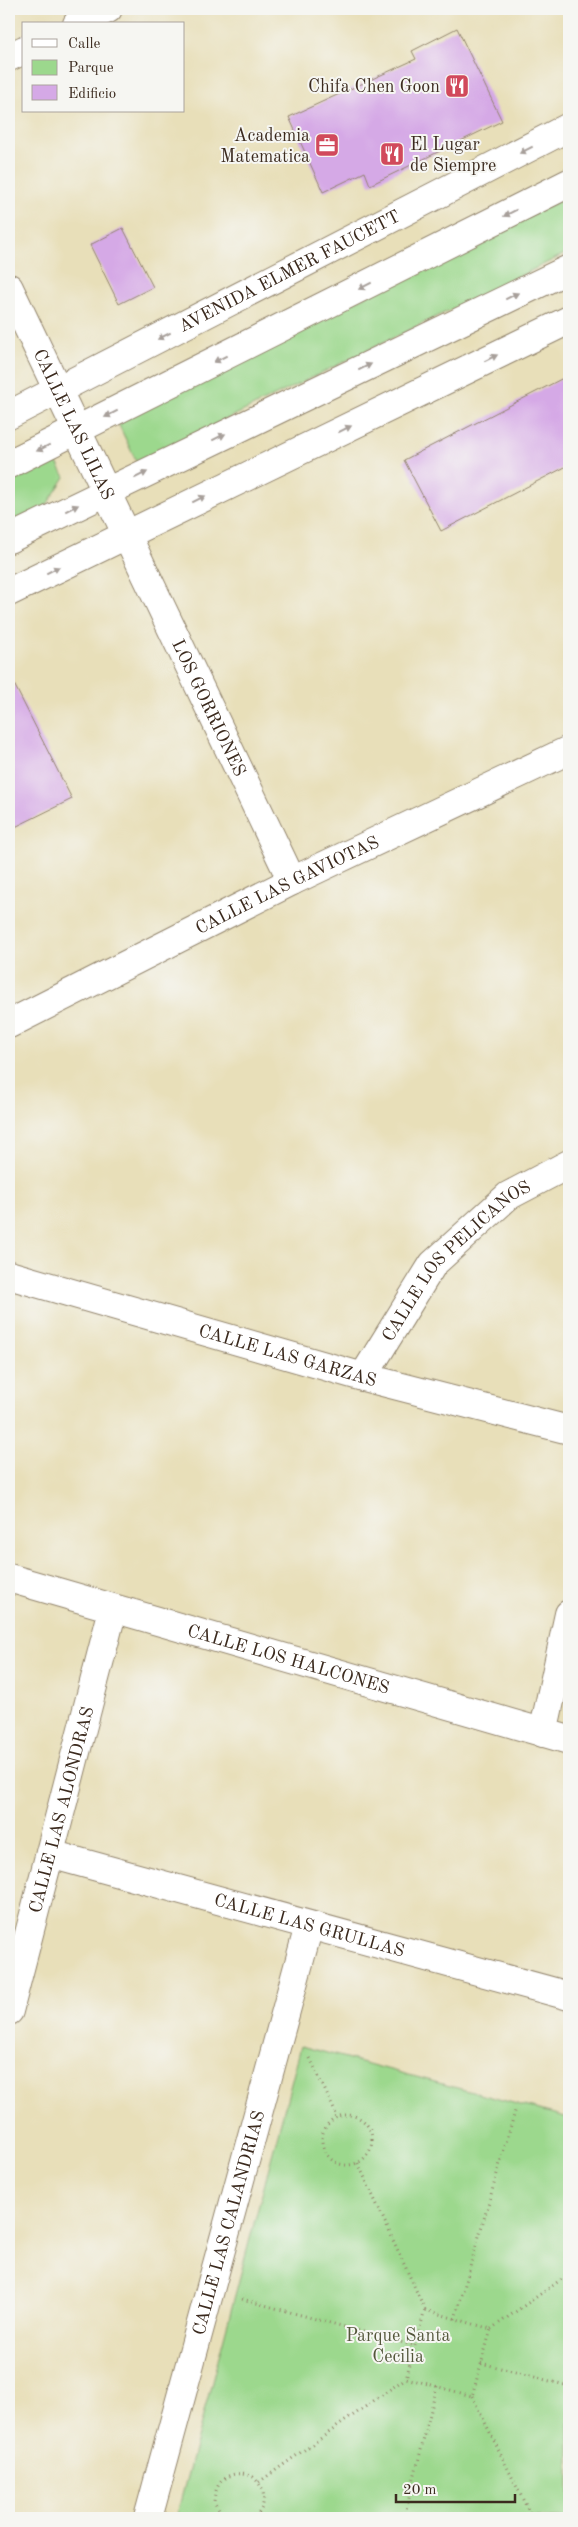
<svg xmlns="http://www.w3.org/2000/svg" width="578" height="2527" viewBox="0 0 578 2527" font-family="'Old Standard TT',serif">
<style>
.green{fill:#9cd88d;stroke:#6c8156}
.building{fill:#d5a9e6}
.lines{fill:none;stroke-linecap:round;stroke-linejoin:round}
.street-casing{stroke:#92846c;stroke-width:30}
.secondary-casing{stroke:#92846c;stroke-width:30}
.primary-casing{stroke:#92846c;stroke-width:30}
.path{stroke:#92846c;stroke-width:3;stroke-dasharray:1 4;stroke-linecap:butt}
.street{stroke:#fff;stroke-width:28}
.secondary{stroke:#fff;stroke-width:28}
.primary{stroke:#fff;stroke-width:28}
.oneway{fill:#a79f9a}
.labels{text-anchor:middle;stroke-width:4;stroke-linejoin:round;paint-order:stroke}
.poi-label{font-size:18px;fill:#3b2a1e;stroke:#f6f6f2;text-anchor:end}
.street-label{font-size:18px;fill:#3b2a1e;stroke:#f6f6f2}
.park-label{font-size:18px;fill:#53563a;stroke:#f6f6f2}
</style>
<rect width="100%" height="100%" fill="#f6f6f2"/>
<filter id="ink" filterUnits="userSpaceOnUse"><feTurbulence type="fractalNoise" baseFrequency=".02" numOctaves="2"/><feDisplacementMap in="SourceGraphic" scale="10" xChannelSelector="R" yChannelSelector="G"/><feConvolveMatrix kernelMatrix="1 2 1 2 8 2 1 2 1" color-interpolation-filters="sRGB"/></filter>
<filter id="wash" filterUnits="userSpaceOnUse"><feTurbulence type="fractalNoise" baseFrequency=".0096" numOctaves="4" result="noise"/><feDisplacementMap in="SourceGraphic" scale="20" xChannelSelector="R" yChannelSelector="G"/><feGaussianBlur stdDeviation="1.12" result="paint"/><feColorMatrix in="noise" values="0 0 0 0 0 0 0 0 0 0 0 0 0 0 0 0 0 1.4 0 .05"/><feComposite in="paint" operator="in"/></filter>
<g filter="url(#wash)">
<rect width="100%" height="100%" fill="#e8dfb9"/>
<g class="green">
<path d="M569 196V252L137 463 116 419Z"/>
<path d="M30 460 56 461 65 477 44 509 9 527V471Z"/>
<path d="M301 2046 569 2118V2518H176Z"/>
</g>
<g id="blocks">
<g class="building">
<path d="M457 28 502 121 370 185 365 172 323 192 289 117 416 59 412 51Z"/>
<path d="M123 228 153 287 119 304 90 245Z"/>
<path d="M569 375V465L441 531 404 460Z"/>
<path d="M9 674 72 799 9 830Z"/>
</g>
</g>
</g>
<g filter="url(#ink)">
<use href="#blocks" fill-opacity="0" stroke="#92846c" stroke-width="1"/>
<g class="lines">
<defs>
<g id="street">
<path d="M77 24 108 9"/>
<path d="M9 57 24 50"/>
<path id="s1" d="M9 288 292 881"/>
<path id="s2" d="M9 1024 292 881 569 750"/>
<path id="s3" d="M9 1275 363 1377 569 1430"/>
<path id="s4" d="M363 1377 433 1264 508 1196 569 1164"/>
<path id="s5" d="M9 1578 569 1740"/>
<path d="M543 1733 569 1614"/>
<path id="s6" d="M50 1854 569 1996"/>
<path id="s7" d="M9 2011 113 1609"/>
<path id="s8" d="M148 2518 309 1926"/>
</g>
<g id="secondary">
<path id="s9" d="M9 415 569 127"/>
<path d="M9 592 569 320"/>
</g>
<g id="primary">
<path d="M9 464 569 183"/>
<path d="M9 539 569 269"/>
</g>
</defs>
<use href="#street" class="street-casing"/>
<use href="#secondary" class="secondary-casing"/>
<use href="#primary" class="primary-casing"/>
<g class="path">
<path d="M310 2058 337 2116"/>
<circle cx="347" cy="2140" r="25"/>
<path d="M358 2163 425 2310"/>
<path d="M242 2299 415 2346"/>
<path d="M425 2310 491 2329 472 2396 406 2378Z"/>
<path d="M455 2319 516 2108"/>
<path d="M491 2329 569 2274"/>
<path d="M481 2363 569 2386"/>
<path d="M472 2396 532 2518"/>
<path d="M259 2482 406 2378"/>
<path d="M209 2518 218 2512"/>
<path d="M224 2518 214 2502C215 2479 231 2468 253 2477 266 2488 268 2506 254 2518"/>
<path d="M404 2518 437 2386"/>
</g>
<use href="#street" class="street"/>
<use href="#secondary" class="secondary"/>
<use href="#primary" class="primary"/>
</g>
<defs><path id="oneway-solid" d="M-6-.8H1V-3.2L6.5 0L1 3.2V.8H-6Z" transform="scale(1.25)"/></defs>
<g class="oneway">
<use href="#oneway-solid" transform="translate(526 150) rotate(153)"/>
<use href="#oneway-solid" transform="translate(510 213) rotate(153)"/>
<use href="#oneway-solid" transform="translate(365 286) rotate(153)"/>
<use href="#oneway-solid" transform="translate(512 296) rotate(-26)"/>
<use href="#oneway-solid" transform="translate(164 336) rotate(153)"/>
<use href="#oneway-solid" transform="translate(491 358) rotate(-26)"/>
<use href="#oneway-solid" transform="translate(220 359) rotate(153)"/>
<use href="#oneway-solid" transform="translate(365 367) rotate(-26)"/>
<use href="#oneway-solid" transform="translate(111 414) rotate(153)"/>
<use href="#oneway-solid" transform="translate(345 429) rotate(-26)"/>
<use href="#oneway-solid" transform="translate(219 437) rotate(-26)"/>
<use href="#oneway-solid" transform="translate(43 448) rotate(154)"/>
<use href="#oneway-solid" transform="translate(141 475) rotate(-26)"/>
<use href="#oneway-solid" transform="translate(199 499) rotate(-26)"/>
<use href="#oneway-solid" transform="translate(72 508) rotate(-26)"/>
<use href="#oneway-solid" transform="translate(53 570) rotate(-26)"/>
</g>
</g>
<defs>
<symbol id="restaurant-square" viewBox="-11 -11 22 22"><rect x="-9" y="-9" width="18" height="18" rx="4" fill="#d1495b" stroke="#f6f6f2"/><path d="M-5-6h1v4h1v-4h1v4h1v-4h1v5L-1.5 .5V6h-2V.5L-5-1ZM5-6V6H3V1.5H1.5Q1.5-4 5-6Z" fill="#fff"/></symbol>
<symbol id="office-square" viewBox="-11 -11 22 22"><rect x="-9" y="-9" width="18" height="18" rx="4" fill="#d1495b" stroke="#f6f6f2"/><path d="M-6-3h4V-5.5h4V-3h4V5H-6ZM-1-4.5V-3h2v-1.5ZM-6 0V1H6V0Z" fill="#fff"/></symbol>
</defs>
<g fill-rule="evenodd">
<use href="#restaurant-square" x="443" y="72" width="28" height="28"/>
<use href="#office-square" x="313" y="131" width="28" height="28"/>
<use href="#restaurant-square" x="378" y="140" width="28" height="28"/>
</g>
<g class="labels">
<g class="poi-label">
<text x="440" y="92">Chifa Chen Goon</text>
<text x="310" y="141">Academia<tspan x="310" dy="21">Matematica</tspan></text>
<text x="410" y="150" text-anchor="start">El Lugar<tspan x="410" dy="21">de Siempre</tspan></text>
</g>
<g class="street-label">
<text dy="6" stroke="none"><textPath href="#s9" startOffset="315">AVENIDA ELMER FAUCETT</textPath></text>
<text dy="6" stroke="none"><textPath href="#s1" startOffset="151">CALLE LAS LILAS</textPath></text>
<text dy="6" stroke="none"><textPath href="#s1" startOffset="465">LOS GORRIONES</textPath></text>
<text dy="6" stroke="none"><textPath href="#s2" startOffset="311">CALLE LAS GAVIOTAS</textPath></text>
<text dy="6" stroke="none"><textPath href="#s4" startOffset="151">CALLE LOS PELICANOS</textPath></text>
<text dy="6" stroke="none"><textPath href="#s3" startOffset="290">CALLE LAS GARZAS</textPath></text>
<text dy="6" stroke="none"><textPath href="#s5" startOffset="291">CALLE LOS HALCONES</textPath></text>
<text dy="6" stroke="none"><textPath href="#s7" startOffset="208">CALLE LAS ALONDRAS</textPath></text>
<text dy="6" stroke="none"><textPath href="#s6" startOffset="269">CALLE LAS GRULLAS</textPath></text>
<text dy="6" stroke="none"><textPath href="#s8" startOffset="306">CALLE LAS CALANDRIAS</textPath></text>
</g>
<g class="park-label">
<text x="398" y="2341">Parque Santa<tspan x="398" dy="21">Cecilia</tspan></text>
</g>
</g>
<rect width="578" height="2527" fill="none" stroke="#f6f6f2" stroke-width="30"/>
<rect x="22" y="22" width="162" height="90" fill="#f6f6f2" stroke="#aba49d"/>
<rect x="32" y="39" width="25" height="8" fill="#ffffff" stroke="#aba49d"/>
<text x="68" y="48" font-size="15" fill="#3b2a1e">Calle</text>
<rect x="32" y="60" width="25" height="15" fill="#9cd88d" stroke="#aba49d"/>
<text x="68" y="72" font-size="15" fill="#3b2a1e">Parque</text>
<rect x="32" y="85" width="25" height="15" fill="#d5a9e6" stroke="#aba49d"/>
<text x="68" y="98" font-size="15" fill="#3b2a1e">Edificio</text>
<path d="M396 2494v8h119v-8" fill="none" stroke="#3b2a1e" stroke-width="2.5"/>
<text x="403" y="2494" font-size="15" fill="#3b2a1e" stroke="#f6f6f2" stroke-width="4" paint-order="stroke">20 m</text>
</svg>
